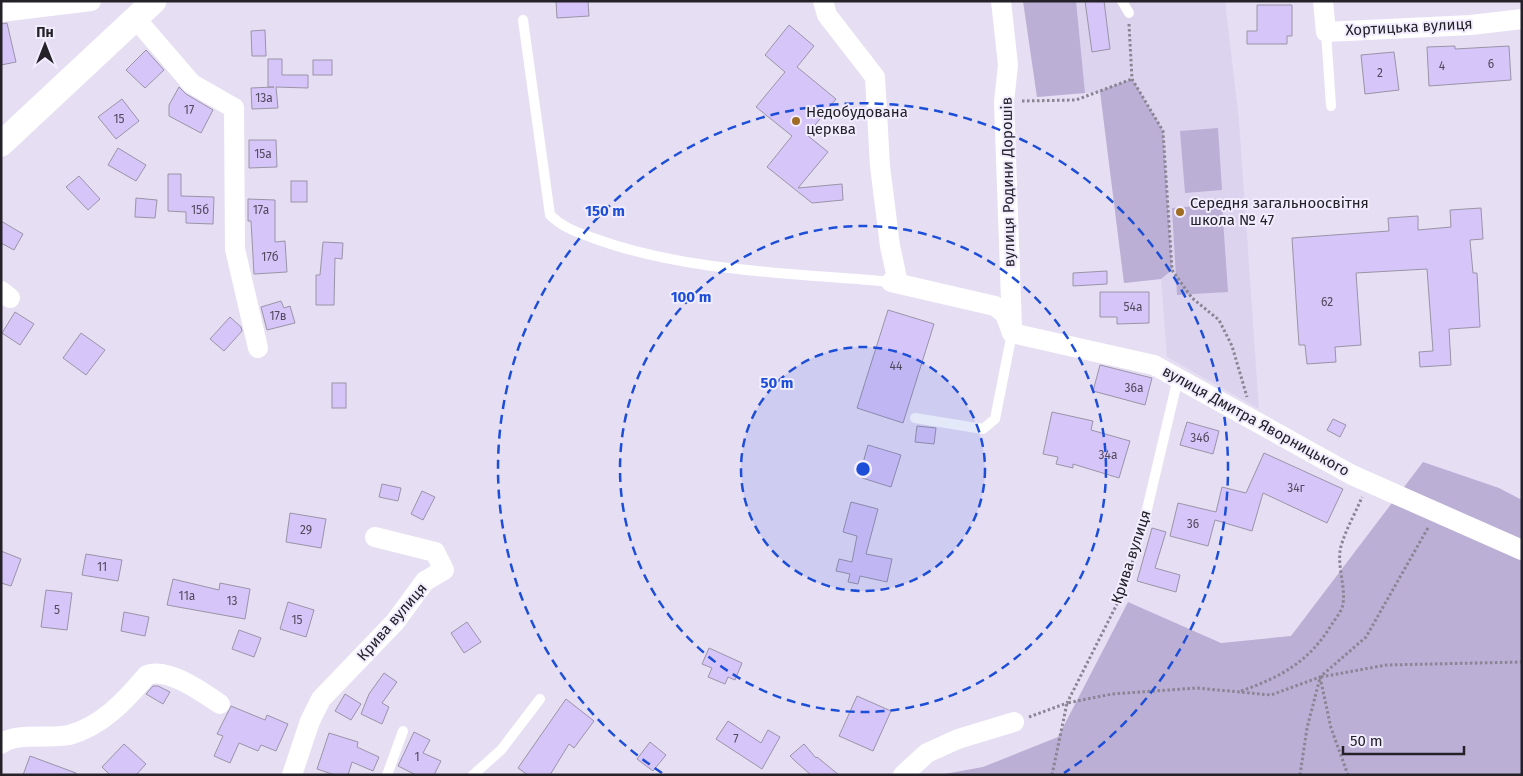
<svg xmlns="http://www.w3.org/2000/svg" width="1523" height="776" viewBox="0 0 1523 776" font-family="'Fira Sans',sans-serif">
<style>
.built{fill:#dcd3ee}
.green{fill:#bbafd6}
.building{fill:#d6c5f8;stroke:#9a94a7}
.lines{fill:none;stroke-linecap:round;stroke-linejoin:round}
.path{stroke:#8a8593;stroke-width:3;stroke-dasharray:2.5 2.5;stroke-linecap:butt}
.service{stroke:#fff;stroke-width:10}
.minor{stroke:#fff;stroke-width:20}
.tertiary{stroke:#fff;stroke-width:25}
.ring{fill:none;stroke:#1d4ed8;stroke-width:2.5;stroke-dasharray:9 6}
.poi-dot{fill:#9f6c22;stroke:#f2edfe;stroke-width:2}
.labels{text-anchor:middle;stroke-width:4;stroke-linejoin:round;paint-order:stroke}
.number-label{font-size:12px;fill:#504a5d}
.street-label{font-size:15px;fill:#242129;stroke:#f2edfe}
.poi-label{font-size:15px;fill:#242129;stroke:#f2edfe;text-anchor:start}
.centre{fill:#1d4ed8;stroke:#f2edfe;stroke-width:2.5}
.ring-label{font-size:15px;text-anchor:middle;font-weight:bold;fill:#1d4ed8;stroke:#f2edfe;stroke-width:4;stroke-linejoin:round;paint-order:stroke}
</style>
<rect width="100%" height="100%" fill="#e6dff4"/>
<path class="built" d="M1023 1H1225L1239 120 1259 409 1167 357 1161 279 1124 283 1100 92 1037 97Z"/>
<g class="green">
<path d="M1023 1H1076L1085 93 1037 97Z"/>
<path d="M1132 79 1163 131 1172 270 1161 279 1124 283 1100 91Z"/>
<path d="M1218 128 1222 190 1185 193 1180 131Z"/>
<path d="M1222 204 1228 292 1177 295 1172 208Z"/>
<path d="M1423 462 1499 488 1522 500V775H939L983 767 1058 737 1128 602 1221 643 1291 636Z"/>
</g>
<g class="building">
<path d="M556 1H588L589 16 557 18Z"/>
<path d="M1085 1H1104L1110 49 1092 52Z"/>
<path d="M1257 5H1292V36H1287V44H1247V31H1257Z"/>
<path d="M7 23 16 62 1 65V24Z"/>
<path d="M789 25 814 46 797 67 836 99 807 135 828 152 798 188 842 184 843 200 812 203 767 167 792 136 756 107 785 72 765 55Z"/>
<path d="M265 30 266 56H252L251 31Z"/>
<path d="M1455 46V49L1509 46 1511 80 1429 86 1427 47Z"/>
<path d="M146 50 164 70 145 88 126 70Z"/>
<path d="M1394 52 1399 90 1365 94 1361 55Z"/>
<path d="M268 59H282V75H308V88L276 87 278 108 252 109 251 88 274 87H268Z"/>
<rect x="313" y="60" width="19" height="15"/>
<path d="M179 87 186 94 213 110 201 133 169 116V105Z"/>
<path d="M122 99 139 121 116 139 98 117Z"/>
<path d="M249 140H276L277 167 249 168Z"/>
<path d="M118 148 146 165 136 181 108 165Z"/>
<path d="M168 174H181V196L214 197 213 224 186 223V212L168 211Z"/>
<path d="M79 176 100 199 88 210 66 187Z"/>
<rect x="291" y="181" width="16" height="21"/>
<path d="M136 198 157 200 155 218 135 217Z"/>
<path d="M248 199 275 200V242L285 241 287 272 254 274 251 221H248Z"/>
<path d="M1481 208 1483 239 1470 240 1473 273H1477L1480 327 1449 329 1451 365 1420 367 1419 352 1433 351 1427 269 1356 273 1361 345 1335 347 1336 362 1307 364 1305 345H1299L1292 238 1389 231 1388 218 1418 216V230L1451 227 1450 210Z"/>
<path d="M1 221 23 234 14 250 1 243Z"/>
<path d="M323 242 343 243 342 259 335 258 334 305H316V275H320Z"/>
<path d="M1107 271V284L1073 286V273Z"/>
<path d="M1100 292H1149V323L1117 324V317H1100Z"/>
<path d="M281 301 284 308 290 306 295 323 267 330 261 307Z"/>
<path d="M888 310 934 324 903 423 857 408Z"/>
<path d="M15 312 34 324 20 345 2 333Z"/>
<path d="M230 317 241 327 242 331 224 351 210 339Z"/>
<path d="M81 333 105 350 86 375 63 358Z"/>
<path d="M1100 365 1152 378 1145 405 1093 391Z"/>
<rect x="332" y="383" width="14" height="25"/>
<path d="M1052 412 1093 421 1091 430 1130 441 1119 478 1073 464V468L1056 464 1058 457 1043 454Z"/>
<path d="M1333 419 1346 425 1340 437 1327 430Z"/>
<path d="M1187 422 1219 431 1213 454 1180 445Z"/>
<path d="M917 426 936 428 934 444 915 442Z"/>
<path d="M868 445 901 455 891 487 859 477Z"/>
<path d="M1264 453 1343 489 1327 523 1263 493 1252 531 1215 520 1208 546 1170 536 1178 503 1216 512 1222 487 1246 493Z"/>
<path d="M382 484 401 488 398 501 379 497Z"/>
<path d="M422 491 435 497 423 520 411 514Z"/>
<path d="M851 502 878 509 866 554 892 559 887 582 860 576 858 584 848 582 850 574 836 571 839 559 852 562 857 536 843 532Z"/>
<path d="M290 513 326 519 321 548 286 542Z"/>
<path d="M1152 528 1166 532 1155 568 1180 575 1176 592 1137 581Z"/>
<path d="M1 551 21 559 11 586 1 583Z"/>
<path d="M86 554 122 560 118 581 82 575Z"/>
<path d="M173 579 219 590 220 583 250 589 245 619 167 605Z"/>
<path d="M46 590 72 593 67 630 41 627Z"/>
<path d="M288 602 314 610 306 637 280 629Z"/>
<path d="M124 612 149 617 145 636 121 631Z"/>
<path d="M467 622 481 642 464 653 451 633Z"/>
<path d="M239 630 261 638 254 657 232 649Z"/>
<path d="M709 648 742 663 735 680 728 677 725 684 708 677 712 668 702 664Z"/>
<path d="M384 673 397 682 382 703 389 707 382 724 361 714 369 694Z"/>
<path d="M153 686H158L170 692 163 704 146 694Z"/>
<path d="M345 694 361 704 351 720 335 711Z"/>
<path d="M857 696 891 711 873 751 839 736Z"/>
<path d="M566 699 594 721 574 748 569 744 550 775H528L518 768Z"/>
<path d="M231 706 265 720 267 715 288 724 276 751 261 745 258 751 239 743 230 763 214 756 223 736 217 734Z"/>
<path d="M728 721 761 743 768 730 780 737 762 769 716 739Z"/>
<path d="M414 732 430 740 423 753 441 761 434 775H416L398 766Z"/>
<path d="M329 733 358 742 357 747 379 757 373 771 352 762 348 775H335L317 769Z"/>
<path d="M650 742 666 755 653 771 637 759Z"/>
<path d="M124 744 146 764 136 775H110L102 767Z"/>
<path d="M804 744 816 758 817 757 839 775H811L795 761 790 756Z"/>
<path d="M30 756 76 773V775H23Z"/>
</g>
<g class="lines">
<g class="path">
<path d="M1129 24 1132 79 1163 131 1172 270 1192 298 1219 320 1232 346 1247 397"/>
<path d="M1022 101 1076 100 1132 79"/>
<path d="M1320 677 1331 728 1348 775"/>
<path d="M1321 677 1386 665 1522 662"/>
<path d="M1241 691C1281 677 1309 662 1332 624 1336 618 1342 611 1343 604 1346 584 1335 562 1342 543 1347 527 1356 512 1362 497"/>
<path d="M1029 717 1067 703 1118 602 1129 573 1141 533"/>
<path d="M1052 775 1067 703 1112 694 1197 688 1271 695 1320 677 1366 637 1429 526"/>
<path d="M1300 775 1307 728 1320 678"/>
</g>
<g class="service">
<path d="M1122 1 1129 13"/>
<path d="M523 20 550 215C563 228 577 232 593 238 685 272 794 273 891 282"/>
<path d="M1326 32 1331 106"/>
<path d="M915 418 983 429 995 419 1012 333"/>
<path d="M1144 522 1178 378"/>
<path d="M387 775 403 731"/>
<path d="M473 775 501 750 540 699"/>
</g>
<g class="minor">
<path d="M823 1 827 15 875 77 880 166 890 246 898 283"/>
<path d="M1001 1 1008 65 1004 102 1012 328"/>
<path d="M1323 1 1326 32 1471 25 1522 19"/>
<path d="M1 12 91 1"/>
<path d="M136 19 192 84 234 108 235 249 258 348"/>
<path d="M891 282 995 306 1005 314 1012 333 1154 365 1352 475 1522 550"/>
<path d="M1 291 10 298"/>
<path d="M1 744C15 732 50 739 69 735 102 726 125 701 147 675 168 667 202 692 220 704"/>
<path d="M292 775 310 721 321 699 395 622 425 581 444 570 435 552 375 537"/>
<path d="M903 775 927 753 958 739 1014 722"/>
</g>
<path class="tertiary" d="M1 144 154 1"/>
</g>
<circle cx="863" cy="469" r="122" fill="#1d4ed8" fill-opacity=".12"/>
<g class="ring">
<circle cx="863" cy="469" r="122"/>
<circle cx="863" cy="469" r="243"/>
<path d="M662 773A365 365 0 1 1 1064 773"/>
</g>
<g class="poi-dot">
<circle cx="796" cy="121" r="5"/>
<circle cx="1180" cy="212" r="5"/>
</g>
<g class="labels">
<g class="number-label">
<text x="1491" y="68">6</text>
<text x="1442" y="70">4</text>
<text x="1380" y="77">2</text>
<text x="264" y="102">13а</text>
<text x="189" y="114">17</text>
<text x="119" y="123">15</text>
<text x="263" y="158">15а</text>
<text x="200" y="214">15б</text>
<text x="261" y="214">17а</text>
<text x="270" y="261">17б</text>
<text x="1327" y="306">62</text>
<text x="1133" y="311">54а</text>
<text x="278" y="320">17в</text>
<text x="896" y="370">44</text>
<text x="1134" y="392">36а</text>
<text x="1200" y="442">34б</text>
<text x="1108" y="459">34а</text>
<text x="1296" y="492">34г</text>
<text x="1193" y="528">36</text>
<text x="306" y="534">29</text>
<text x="102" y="571">11</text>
<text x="187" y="600">11а</text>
<text x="232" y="605">13</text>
<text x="57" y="614">5</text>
<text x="297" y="624">15</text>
<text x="736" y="743">7</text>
<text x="417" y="761">1</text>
</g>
<g class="street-label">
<text transform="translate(1409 27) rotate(-3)" y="5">Хортицька вулиця</text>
<text transform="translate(1008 182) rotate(-91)" y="5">вулиця Родини Дорошів</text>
<text transform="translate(1256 421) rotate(29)" y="5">вулиця Дмитра Яворницького</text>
<text transform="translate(1131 557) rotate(-72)" y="5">Крива вулиця</text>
<text transform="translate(392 622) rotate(-49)" y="5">Крива вулиця</text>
</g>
<g class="poi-label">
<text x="806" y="117">Недобудована<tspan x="806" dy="17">церква</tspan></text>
<text x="1190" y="208">Середня загальноосвітня<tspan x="1190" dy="17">школа № 47</tspan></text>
</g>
</g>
<circle cx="863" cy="469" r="8" class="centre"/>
<g class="ring-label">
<text x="605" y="216">150 m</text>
<text x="691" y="302">100 m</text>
<text x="777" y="388">50 m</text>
</g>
<rect width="1523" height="776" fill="none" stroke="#242129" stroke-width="5"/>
<g transform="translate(45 45)" stroke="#f2edfe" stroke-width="4" paint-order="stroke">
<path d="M0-4L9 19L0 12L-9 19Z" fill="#242129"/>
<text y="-8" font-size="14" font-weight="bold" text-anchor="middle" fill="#242129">Пн</text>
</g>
<path d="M1343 746v8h121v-8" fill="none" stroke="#242129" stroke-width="2.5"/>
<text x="1350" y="746" font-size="15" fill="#242129" stroke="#f2edfe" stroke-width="4" paint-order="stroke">50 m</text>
</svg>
